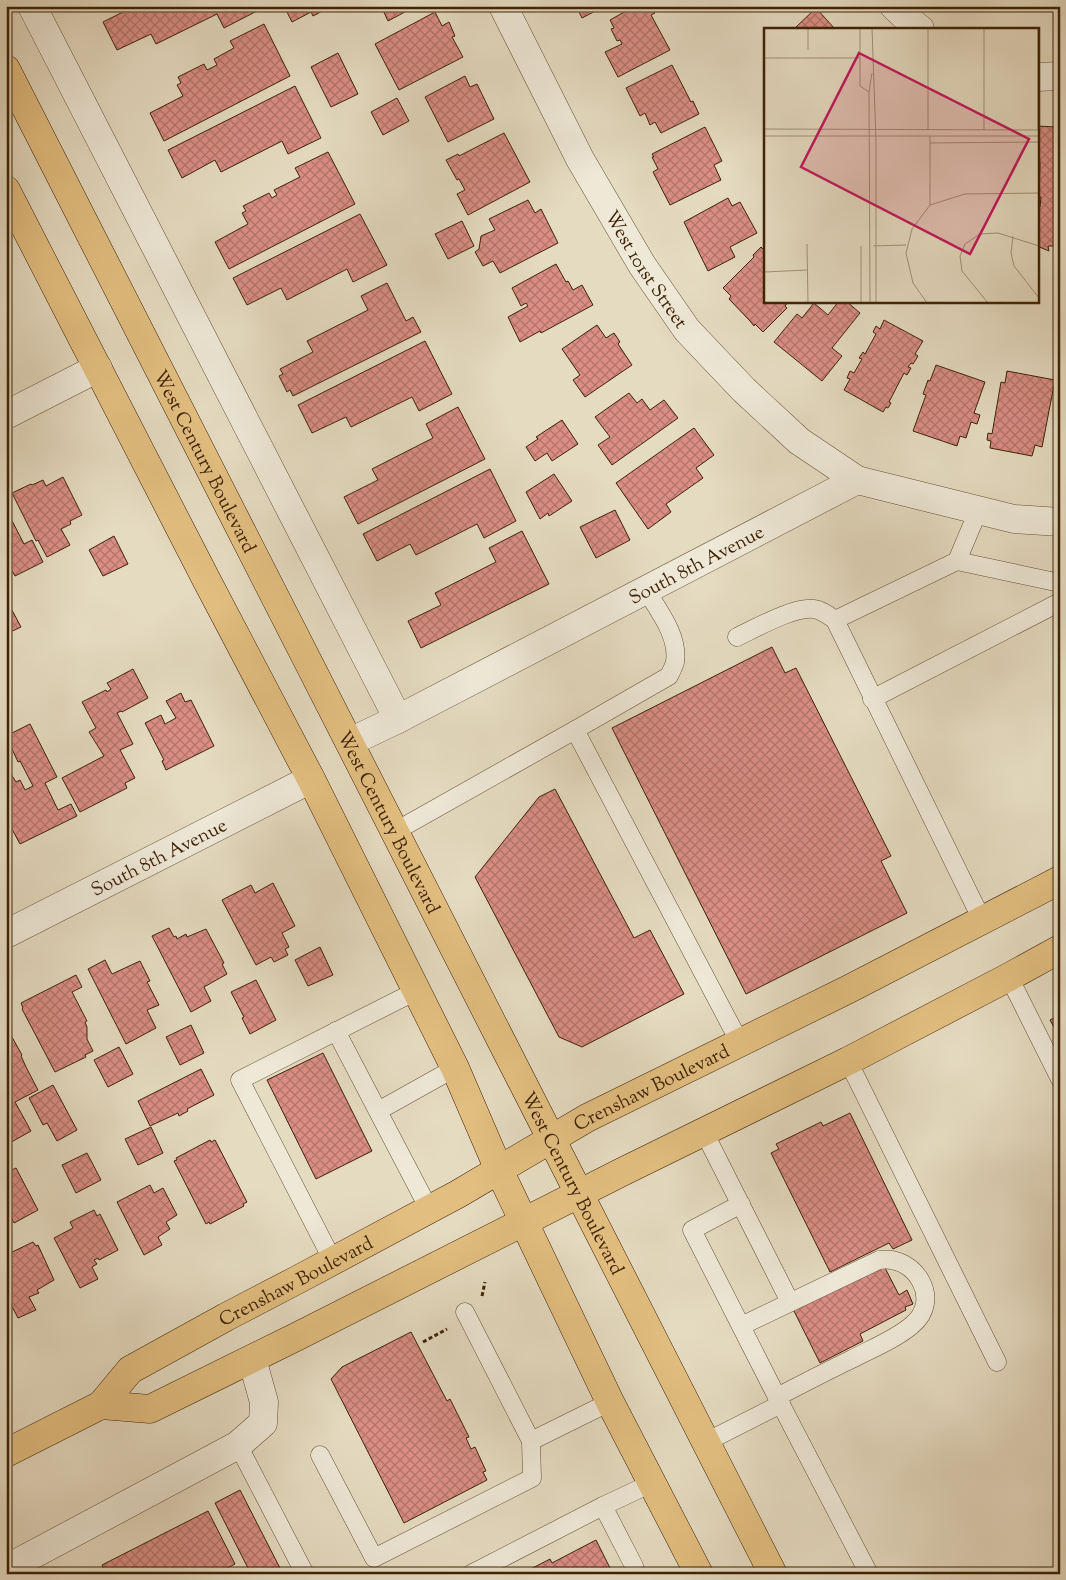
<svg xmlns="http://www.w3.org/2000/svg" width="1066" height="1580" viewBox="0 0 1066 1580" font-family="'Sorts Mill Goudy',serif">
<style>
.building{fill:url(#building-cross-hatch);stroke:#3f2207}
.lines{fill:none;stroke-linecap:round;stroke-linejoin:round}
.lane-casing{stroke:#685036;stroke-width:19}
.street-casing{stroke:#685036;stroke-width:29}
.primary-casing{stroke:#3f2207;stroke-width:29}
.path{stroke:#3f2207;stroke-width:3;stroke-dasharray:4 2.5;stroke-linecap:butt}
.lane{stroke:#eee8d7;stroke-width:18}
.street{stroke:#eee8d7;stroke-width:28}
.primary{stroke:#e2be80;stroke-width:28}
.labels{text-anchor:middle;stroke-width:4.5;stroke-linejoin:round;paint-order:stroke}
.street-label{font-size:19px;fill:#3f2207;stroke:#eee8d7}
.inset-road{fill:none;stroke:#a39177;stroke-width:1}
.view{fill:#c2185b;fill-opacity:0.15;stroke:#c2185b;stroke-width:2.5}
.inset-edge{fill:none;stroke:#3f2207;stroke-width:2.5}
</style>
<defs>
<pattern id="building-cross-hatch" width="8" height="8" patternUnits="userSpaceOnUse" patternTransform="scale(1.25)"><rect width="8" height="8" fill="#da8e85"/><path d="M0 0l8 8M0 8l8-8" fill="none" stroke="#b2746b"/></pattern>
</defs>
<rect width="100%" height="100%" fill="#e5dbc1"/>
<filter id="stains"><feTurbulence type="fractalNoise" baseFrequency=".004" numOctaves="4"/><feColorMatrix values="0 0 0 0 .2 0 0 0 0 .09 0 0 0 0 .02 0 0 0 .5 -.17"/></filter>
<radialGradient id="worn" r=".72"><stop offset=".6" stop-color="#630" stop-opacity="0"/><stop offset="1" stop-color="#630" stop-opacity=".3"/></radialGradient>
<g class="building">
<path d="M135 6H255L257 11 224 28 217 14 156 44 151 34 117 50 103 22Z"/>
<path d="M284 6H332L313 16 311 12 292 22Z"/>
<path d="M381 6H416L388 21Z"/>
<path d="M576 6H605L582 18Z"/>
<path d="M635 6H651L655 13 651 15 670 50 618 77 605 52 622 44 620 40 617 41 611 29 614 28 610 20Z"/>
<path d="M816 8 835 29H794Z"/>
<path d="M435 12 442 26 449 22 455 36 452 37 463 57 399 90 375 44Z"/>
<path d="M264 24 290 76 164 141 150 113 183 96 177 85 181 83 178 77 204 64 207 70 217 65 214 59 234 48 230 41Z"/>
<path d="M338 53 358 94 331 107 311 67Z"/>
<path d="M672 65 691 102 693 101 699 114 661 133 655 122 650 125 645 113 640 116 626 88Z"/>
<path d="M465 76 470 87 477 84 494 119 448 142 425 97Z"/>
<path d="M295 86 321 138 288 154 282 141 221 172 215 160 182 178 168 150Z"/>
<path d="M397 98 409 121 383 135 371 112Z"/>
<path d="M1037 126 1056 127V140H1060V246H1048L1049 251 1037 246V208L1040 207 1041 197H1039L1040 162H1037Z"/>
<path d="M705 127 722 161 714 165 721 180 670 205 653 172 658 169 652 157H654L652 154Z"/>
<path d="M504 133 530 182 468 215 457 194 465 190 459 179 457 180 446 160 458 154 459 156Z"/>
<path d="M328 152 355 204 229 269 215 242 248 224 242 213 246 211 243 206 269 193 272 198 277 195 274 190 300 177 295 168Z"/>
<path d="M728 198 732 206 740 202 757 233 730 247 735 257 708 271 684 222Z"/>
<path d="M528 200 535 213 541 209 558 243 500 273 493 261 483 266 475 252 479 249 481 236 495 230 489 219Z"/>
<path d="M360 214 387 265 353 282 347 269 287 300 281 288 247 305 233 278Z"/>
<path d="M462 221 474 246 448 259 435 234Z"/>
<path d="M761 247 765 251V301H789L785 306 787 308 763 332 755 324 754 326 750 321 729 299 731 296 723 288 754 257 753 255Z"/>
<path d="M556 264 566 282 568 281 573 290 582 285 593 305 541 333 540 331 520 342 508 317 528 306 526 303 521 306 512 288Z"/>
<path d="M387 283 406 321 413 317 421 332 293 396 290 390 287 392 279 376 283 374 280 369 313 352 307 341 368 310 361 296Z"/>
<path d="M839 301H846L860 313 832 348 842 356 822 381 774 342 797 314 802 318 814 303 828 315Z"/>
<path d="M884 320 923 341 915 354 918 356 913 364 911 363 908 367 911 368 907 375 904 373 889 402 891 403 888 408 886 407 883 412 844 390 850 379 847 378 850 371 854 373 862 359 859 358 863 352 865 354 876 334 873 332 876 326 880 329Z"/>
<path d="M597 325 606 338 614 333 620 342 618 344 632 365 585 397 573 380 580 375 562 349Z"/>
<path d="M425 341 452 394 419 411 412 397 351 427 346 417 312 433 298 405Z"/>
<path d="M936 365 985 382 974 413 980 415 977 424 971 422 966 438 960 436 957 446 913 431 926 395 923 394 928 380 930 381Z"/>
<path d="M1007 371 1055 380 1042 447 1035 445 1032 456 990 448 991 441 987 440 988 433 992 434 1001 382 1005 383Z"/>
<path d="M629 393 637 403 642 399 650 410 664 400 678 418 612 465 598 445 610 437 595 417Z"/>
<path d="M458 407 485 459 358 524 344 497 378 480 372 469 433 438 426 424Z"/>
<path d="M562 420 578 444 552 461 547 453 535 461 526 447 538 439 536 437Z"/>
<path d="M694 428 714 455 696 468 703 478 666 504 671 512 648 529 616 483Z"/>
<path d="M490 469 516 521 484 538 477 524 416 555 410 544 377 561 363 534Z"/>
<path d="M554 474 572 501 549 516 548 513 540 519 526 492Z"/>
<path d="M63 477 82 515 70 521 71 524 61 529 70 545 47 557 38 540 36 541 12 493 31 484 32 485 43 480 46 486Z"/>
<path d="M6 509 24 544 32 540 43 562 15 576 6 560Z"/>
<path d="M615 510 630 540 596 558 580 527Z"/>
<path d="M522 531 549 584 421 648 408 621 441 605 435 593 496 562 489 548Z"/>
<path d="M114 536 128 564 103 576 89 550Z"/>
<path d="M6 599 21 627 6 634Z"/>
<path d="M772 647 785 673 796 668 891 856 881 861 907 913 746 994 612 728Z"/>
<path d="M133 669 148 698 122 712 121 711 117 713 133 744 120 750 135 778 125 783 127 788 80 812 62 778 104 756 89 732 96 728 82 702 106 690 107 692 111 689 107 683Z"/>
<path d="M181 693 185 702 191 700 214 746 166 770 162 761 164 760 145 723 161 715 165 724 176 718 166 701Z"/>
<path d="M30 724 57 777 45 783 58 810 71 804 77 816 20 844 6 818V766L16 782 20 780 25 790 33 786 20 761 18 762 6 736Z"/>
<path d="M555 789 634 938 650 930 684 994 582 1047 559 1037 475 877 539 797Z"/>
<path d="M273 883 295 926 282 933 289 947 285 949 288 955 274 962 271 957 256 965 222 900 251 885 255 893Z"/>
<path d="M169 928 174 937 176 936 177 939 186 934 187 937 206 929 224 963 222 964 227 974 204 987 211 1001 191 1012 152 936Z"/>
<path d="M320 947 333 975 308 986 295 960Z"/>
<path d="M105 960 112 974 140 961 150 981 147 982 159 1005 147 1010 156 1028 126 1044 88 969Z"/>
<path d="M76 975 82 987 72 992 87 1021 85 1022 87 1027V1039L93 1051 85 1055 86 1057 55 1072 22 1009 23 1008 21 1003Z"/>
<path d="M256 980 276 1020 250 1034 242 1018 244 1017 231 992Z"/>
<path d="M1060 1015V1038L1050 1020Z"/>
<path d="M191 1025 204 1053 180 1065 166 1037Z"/>
<path d="M8 1030 22 1055 21 1056 27 1069 38 1090 15 1102 31 1131 6 1145V1031Z"/>
<path d="M119 1047 133 1074 108 1087 94 1060Z"/>
<path d="M323 1053 372 1151 316 1179 267 1080Z"/>
<path d="M201 1069 214 1095 187 1109 188 1111 179 1116 178 1113 150 1126 138 1101Z"/>
<path d="M53 1085 77 1130 57 1141 47 1123 43 1125 29 1098Z"/>
<path d="M850 1113 912 1240 893 1249 889 1243 830 1272 771 1153 779 1149 776 1144 821 1122 823 1126Z"/>
<path d="M151 1127 163 1153 138 1165 125 1139Z"/>
<path d="M210 1140 211 1142 215 1140 247 1202 243 1204 244 1206 210 1224 209 1222 206 1224 174 1161 177 1160 176 1158Z"/>
<path d="M87 1153 101 1180 76 1193 62 1165Z"/>
<path d="M16 1168 38 1210 14 1223 6 1208V1173Z"/>
<path d="M150 1185 154 1193 163 1188 177 1215 166 1222 170 1229 158 1237 162 1245 144 1255 117 1202Z"/>
<path d="M94 1210 97 1216 100 1214 118 1250 99 1260 98 1258 94 1260 97 1264 92 1267 98 1279 80 1288 54 1238 73 1228 70 1222Z"/>
<path d="M33 1242 36 1246 38 1245 54 1280 37 1290 39 1293 29 1297 36 1310 18 1318 6 1295V1261L8 1260 6 1255Z"/>
<path d="M884 1266 899 1295 907 1290 913 1304 905 1307 906 1310 860 1334 863 1341 820 1363 793 1309Z"/>
<path d="M411 1332 447 1401 450 1399 469 1437 466 1438 471 1449 475 1447 486 1471 483 1472 487 1480 404 1523 331 1379 342 1367Z"/>
<path d="M240 1490 283 1574H251L215 1503Z"/>
<path d="M208 1511 235 1564 216 1574H106L102 1565Z"/>
<path d="M596 1540 613 1574H521L550 1559 552 1563Z"/>
</g>
<g class="lines">
<defs>
<g id="lane">
<path d="M957 561 978 511"/>
<path d="M646 590C658 610 679 636 675 662 674 666 671 672 669 676L575 730 740 1043"/>
<path d="M835 620 957 561 1060 583"/>
<path d="M737 637C756 628 795 606 814 609 822 610 828 615 835 620L982 920"/>
<path d="M872 699 1060 602"/>
<path d="M394 832 575 730"/>
<path d="M1009 977 1060 1079"/>
<path d="M336 1031 429 1209"/>
<path d="M848 1061 997 1362"/>
<path d="M378 1111 455 1068"/>
<path d="M704 1132 790 1302"/>
<path d="M741 1204 692 1230 777 1397 869 1574"/>
<path d="M333 1261 240 1080 416 991"/>
<path d="M741 1326 879 1260C915 1254 943 1300 912 1325 896 1339 871 1349 852 1359 827 1371 802 1384 777 1397"/>
<path d="M531 1441 610 1402"/>
<path d="M706 1442 781 1404"/>
<path d="M238 1445 305 1574"/>
<path d="M320 1455 374 1558 532 1478 531 1441 465 1312"/>
<path d="M603 1506 634 1566 636 1574"/>
<path d="M471 1574 603 1506 652 1483"/>
</g>
<g id="street">
<path d="M32 6 398 719"/>
<path id="s1" d="M503 6 580 159 642 265 687 330 744 390 799 441 857 480"/>
<path d="M894 6 912 23 920 29"/>
<path d="M1037 77 1060 76"/>
<path d="M6 415 98 368"/>
<path id="s2" d="M350 742 398 719 857 480 1014 519 1060 522"/>
<path id="s3" d="M6 934 311 779"/>
<path d="M6 1569 238 1445 263 1423 264 1402 252 1359"/>
</g>
<g id="primary">
<path id="s4" d="M6 69 773 1574"/>
<path d="M6 190 206 579 311 779 455 1068 499 1170 610 1402 699 1574"/>
<path d="M101 1405 150 1409 296 1337 622 1172 848 1061 1009 977 1060 949"/>
<path id="s5" d="M6 1453 101 1405 130 1370 226 1317 297 1280 458 1194 587 1118 847 990 1060 880"/>
</g>
</defs>
<use href="#lane" class="lane-casing"/>
<use href="#street" class="street-casing"/>
<use href="#primary" class="primary-casing"/>
<g class="path">
<path d="M482 1296 485 1282"/>
<path d="M423 1342 447 1329"/>
</g>
<use href="#lane" class="lane"/>
<use href="#street" class="street"/>
<use href="#primary" class="primary"/>
</g>
<g class="labels">
<g class="street-label">
<text dy="7" stroke="none"><textPath href="#s1" startOffset="300">West 101st Street</textPath></text>
<text dy="7" stroke="none"><textPath href="#s4" startOffset="440">West Century Boulevard</textPath></text>
<text dy="7" stroke="none"><textPath href="#s2" startOffset="389">South 8th Avenue</textPath></text>
<text dy="7" stroke="none"><textPath href="#s4" startOffset="845">West Century Boulevard</textPath></text>
<text dy="7" stroke="none"><textPath href="#s3" startOffset="171">South 8th Avenue</textPath></text>
<text dy="7" stroke="none"><textPath href="#s5" startOffset="745">Crenshaw Boulevard</textPath></text>
<text dy="7" stroke="none"><textPath href="#s4" startOffset="1250">West Century Boulevard</textPath></text>
<text dy="7" stroke="none"><textPath href="#s5" startOffset="340">Crenshaw Boulevard</textPath></text>
</g>
</g>
<g transform="translate(764 28)">
<rect width="275" height="275" fill="#e5dbc1"/>
<path class="inset-road" d="M96 0V58L105 64M108 0 112 113V275M220 0V102M44 22V0M0 30H96M0 101 275 102M164 102V0M274 102V0M0 108H275M166 115 275 114M166 177 201 166 275 165M249 208 247 225 250 238 275 270M43 216 44 275M109 218 142 217M0 244 44 242M97 275V218M106 275 105 64 108 45M163 275 149 255 142 225 148 201 166 177V108M224 275 198 243 196 228 201 216 216 206 234 205 275 218"/>
<path class="view" d="M95 25 265 111 206 226 37 139Z"/>
<rect width="275" height="275" class="inset-edge"/>
</g>
<rect width="1066" height="1580" fill="none" stroke="#e5dbc1" stroke-width="25"/>
<rect x="8" y="8" width="1051" height="1565" fill="none" stroke="#3f2207" stroke-width="2.5"/>
<rect x="12" y="12" width="1041" height="1555" fill="none" stroke="#3f2207"/>
<rect width="100%" height="100%" filter="url(#stains)"/>
<rect width="100%" height="100%" fill="url(#worn)"/>
</svg>
